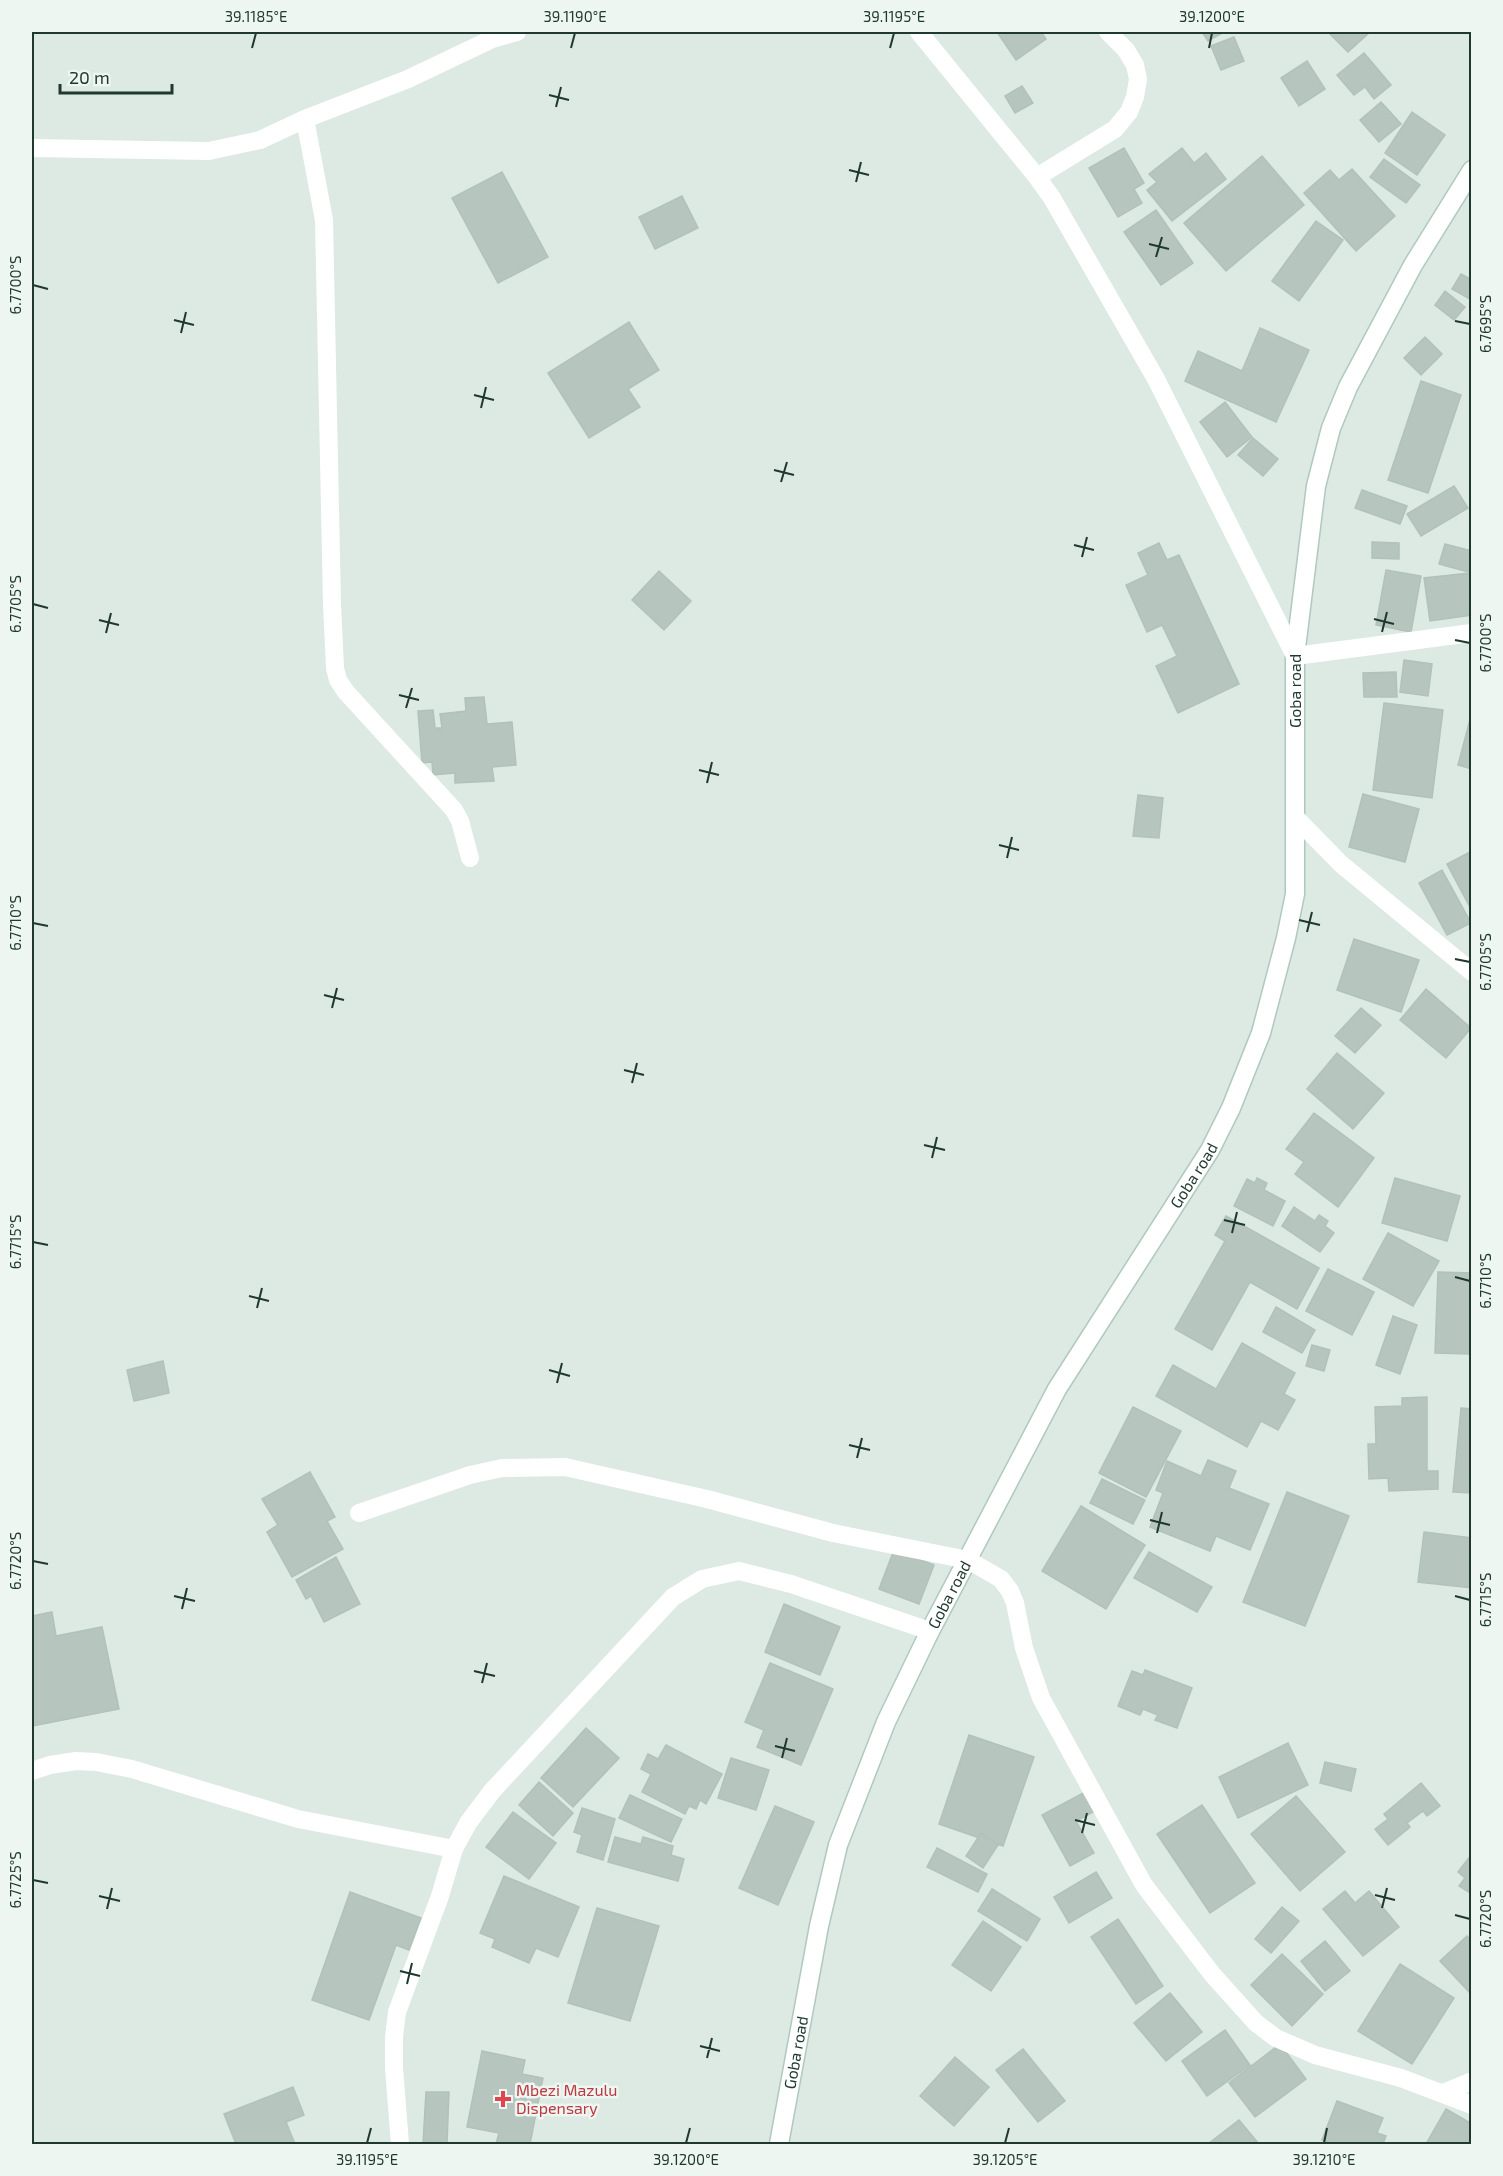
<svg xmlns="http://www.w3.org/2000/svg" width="1503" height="2176" viewBox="0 0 1503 2176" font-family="'Exo 2',sans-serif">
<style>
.building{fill:#b6c6bf;stroke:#b0c2b9;stroke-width:1.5}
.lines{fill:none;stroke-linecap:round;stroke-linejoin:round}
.secondary-casing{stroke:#b0c9be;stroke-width:21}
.minor{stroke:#fff;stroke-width:18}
.tertiary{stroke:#fff;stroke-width:18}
.secondary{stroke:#fff;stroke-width:18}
.ticks{fill:none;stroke:#1f3830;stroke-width:2}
.health-dot{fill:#e0444e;stroke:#edf6f1;stroke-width:2}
.labels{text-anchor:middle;stroke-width:5;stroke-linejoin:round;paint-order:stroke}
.street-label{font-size:16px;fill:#1f3830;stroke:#edf6f1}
.health-label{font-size:16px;fill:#be3a42;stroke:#edf6f1;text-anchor:start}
.neatline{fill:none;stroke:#1f3830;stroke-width:2}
.ticks-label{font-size:15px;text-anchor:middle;fill:#1f3830}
</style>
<rect width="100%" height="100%" fill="#dde9e3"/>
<g class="building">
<path d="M997 32H1041L1046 39 1016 60Z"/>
<path d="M1202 32H1224L1208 41Z"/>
<path d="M1328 32H1370L1348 52Z"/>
<path d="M1234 37 1244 61 1221 70 1211 46Z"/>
<path d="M1364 53 1391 85 1374 99 1365 87 1354 95 1337 75Z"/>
<path d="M1307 61 1325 89 1299 106 1281 78Z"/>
<path d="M1022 86 1033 103 1015 113 1005 96Z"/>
<path d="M1381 102 1401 124 1379 142 1360 120Z"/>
<path d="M1412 112 1445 135 1417 175 1385 153Z"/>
<path d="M1124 148 1144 183 1134 189 1142 203 1118 217 1089 168Z"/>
<path d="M1182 148 1194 163 1206 153 1226 179 1172 221 1147 190 1157 182 1149 174Z"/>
<path d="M1262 156 1304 205 1226 271 1184 223Z"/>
<path d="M1384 159 1420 185 1406 203 1370 177Z"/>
<path d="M1352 169 1395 216 1356 251 1304 193 1330 170 1339 180Z"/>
<path d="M502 172 548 257 498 283 452 198Z"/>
<path d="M682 196 698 228 655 249 639 217Z"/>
<path d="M1156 210 1193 263 1161 285 1124 232Z"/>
<path d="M1316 221 1343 240 1299 301 1272 281Z"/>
<path d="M1461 274 1472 280 1470 299 1452 289Z"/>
<path d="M1445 291 1465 307 1454 320 1435 305Z"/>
<path d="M629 322 659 370 628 389 640 407 589 438 548 373Z"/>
<path d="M1260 328 1309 350 1276 422 1185 381 1198 351 1242 371Z"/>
<path d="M1425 337 1442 354 1421 375 1404 358Z"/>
<path d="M1421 381 1461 395 1428 493 1388 480Z"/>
<path d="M1225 402 1252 437 1227 457 1200 422Z"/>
<path d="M1253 438 1278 459 1263 476 1238 455Z"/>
<path d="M1454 486 1468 508 1421 536 1407 514Z"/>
<path d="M1362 490 1407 506 1400 524 1355 508Z"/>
<path d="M1372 542 1399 543V559L1372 558Z"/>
<path d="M1159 543 1167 560 1179 555 1239 684 1178 713 1156 666 1177 656 1162 625 1147 632 1126 585 1148 575 1138 553Z"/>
<path d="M1445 544 1472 551V573L1439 564Z"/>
<path d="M1386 570 1421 576 1411 632 1376 625Z"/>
<path d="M659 571 691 601 664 630 632 600Z"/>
<path d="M1469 573 1472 615 1430 621 1424 578Z"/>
<path d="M1404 660 1432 664 1428 696 1400 692Z"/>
<path d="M1396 672 1397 697H1364L1363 673Z"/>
<path d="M484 697 487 724 512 722 516 765 492 767 494 781 455 783V773L433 775 432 762 422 763 418 711 433 710 435 728H442L440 714 466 711 465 698Z"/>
<path d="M1384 703 1443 710 1432 798 1373 790Z"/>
<path d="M1472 712V769L1458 765Z"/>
<path d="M1363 794 1419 809 1405 862 1349 847Z"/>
<path d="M1138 795 1163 798 1159 838 1133 836Z"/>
<path d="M1472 851V911L1447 864Z"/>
<path d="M1442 870 1471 923 1447 935 1419 883Z"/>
<path d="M1354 939 1419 960 1401 1012 1337 990Z"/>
<path d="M1426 989 1471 1028 1446 1058 1400 1020Z"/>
<path d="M1361 1008 1381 1025 1355 1053 1335 1036Z"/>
<path d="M1337 1053 1384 1093 1353 1129 1307 1089Z"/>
<path d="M1314 1113 1374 1158 1338 1207 1295 1174 1304 1162 1286 1149Z"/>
<path d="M1257 1178 1267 1183 1264 1190 1285 1201 1273 1226 1234 1206 1247 1179 1255 1183Z"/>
<path d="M1395 1178 1460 1196 1447 1241 1382 1223Z"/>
<path d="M1294 1207 1315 1221 1319 1215 1328 1221 1325 1226 1334 1233 1320 1252 1282 1226Z"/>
<path d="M1226 1216 1319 1268 1297 1309 1250 1282 1212 1350 1175 1329 1225 1241 1215 1235Z"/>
<path d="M1388 1233 1439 1261 1413 1306 1363 1279Z"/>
<path d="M1328 1269 1374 1292 1352 1335 1306 1311Z"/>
<path d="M1438 1272 1472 1273 1470 1354 1435 1353Z"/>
<path d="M1276 1307 1315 1330 1302 1353 1263 1332Z"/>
<path d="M1393 1316 1417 1325 1400 1374 1376 1365Z"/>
<path d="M1242 1343 1295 1373 1284 1394 1295 1400 1278 1430 1261 1421 1247 1447 1156 1396 1173 1365 1216 1389Z"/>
<path d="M1312 1345 1330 1350 1324 1371 1306 1366Z"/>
<path d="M163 1361 169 1393 134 1401 127 1370Z"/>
<path d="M1427 1397V1471H1438V1489L1389 1491 1388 1478 1369 1479 1368 1444H1376L1375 1407 1402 1406V1398Z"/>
<path d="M1133 1407 1181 1431 1146 1497 1099 1473Z"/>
<path d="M1461 1408 1472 1409V1493L1453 1492Z"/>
<path d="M1208 1460 1236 1471 1229 1488 1269 1504 1250 1550 1216 1536 1210 1551 1150 1527 1163 1493 1156 1490 1167 1461 1201 1476Z"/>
<path d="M310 1472 335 1517 327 1521 343 1549 292 1577 267 1532 278 1525 262 1499Z"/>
<path d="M1102 1479 1145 1500 1133 1524 1090 1503Z"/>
<path d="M1287 1492 1349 1516 1305 1626 1243 1602Z"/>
<path d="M1081 1506 1145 1545 1106 1609 1042 1571Z"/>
<path d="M1424 1532 1472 1538V1588L1418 1582Z"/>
<path d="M894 1550 934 1565 919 1604 879 1589Z"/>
<path d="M1149 1552 1212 1587 1197 1612 1134 1578Z"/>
<path d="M336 1557 360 1604 324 1622 311 1596 306 1599 296 1580Z"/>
<path d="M784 1604 840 1627 820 1675 765 1652Z"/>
<path d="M52 1612 56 1636 102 1627 119 1709 32 1726V1616Z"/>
<path d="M770 1663 833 1689 801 1765 757 1747 764 1730 745 1722Z"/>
<path d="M1145 1670 1192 1688 1177 1728 1155 1720 1158 1715 1143 1709 1140 1715 1118 1706 1132 1671 1143 1675Z"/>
<path d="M586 1728 619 1758 573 1807 541 1778Z"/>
<path d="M969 1735 1034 1757 1003 1846 939 1824Z"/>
<path d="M1288 1743 1308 1785 1238 1818 1219 1777Z"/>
<path d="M666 1745 722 1774 706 1804 700 1800 696 1809 689 1806 685 1814 642 1792 651 1774 641 1769 648 1754 658 1759Z"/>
<path d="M731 1758 769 1770 756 1810 718 1798Z"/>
<path d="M1325 1762 1356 1769 1351 1791 1320 1783Z"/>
<path d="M539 1782 573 1813 553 1836 519 1805Z"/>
<path d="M1421 1783 1440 1806 1427 1816 1423 1811 1407 1823 1410 1827 1388 1845 1375 1829 1388 1819 1384 1814Z"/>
<path d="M1085 1792 1095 1811 1076 1821 1094 1853 1070 1866 1042 1815Z"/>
<path d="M630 1795 682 1819 671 1842 619 1818Z"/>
<path d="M1296 1796 1345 1852 1300 1891 1251 1834Z"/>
<path d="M1202 1805 1255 1883 1210 1913 1157 1834Z"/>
<path d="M775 1806 814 1822 778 1905 739 1888Z"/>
<path d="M582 1808 615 1819 603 1860 577 1852 582 1835 574 1832Z"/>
<path d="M513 1812 556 1843 529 1879 486 1847Z"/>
<path d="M981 1833 998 1845 983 1868 966 1856Z"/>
<path d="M615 1837 641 1844 643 1837 673 1846 671 1855 684 1859 678 1881 608 1862Z"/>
<path d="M937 1848 987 1874 978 1892 927 1867Z"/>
<path d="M1472 1854V1894L1459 1886 1465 1878 1458 1872Z"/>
<path d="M1096 1872 1112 1898 1069 1923 1054 1897Z"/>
<path d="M504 1876 579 1907 558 1957 536 1948 529 1963 492 1947 495 1939 480 1933Z"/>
<path d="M992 1889 1040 1919 1027 1941 978 1911Z"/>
<path d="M1345 1891 1355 1903 1369 1891 1399 1927 1363 1956 1323 1909Z"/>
<path d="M350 1892 421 1918 409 1950 396 1945 369 2020 312 2000Z"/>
<path d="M1282 1907 1299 1921 1271 1953 1255 1939Z"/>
<path d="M597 1908 659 1926 630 2021 568 2003Z"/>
<path d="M1118 1919 1163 1986 1136 2004 1091 1937Z"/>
<path d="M983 1921 1021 1947 991 1991 952 1965Z"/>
<path d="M1467 1936 1472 1941V1995L1440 1961Z"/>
<path d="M1325 1941 1350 1971 1325 1991 1301 1961Z"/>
<path d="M1282 1954 1323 1994 1292 2026 1251 1985Z"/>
<path d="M1400 1964 1454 1998 1412 2064 1358 2031Z"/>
<path d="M1170 1993 1202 2032 1166 2061 1134 2023Z"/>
<path d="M1225 2030 1250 2065 1207 2096 1182 2061Z"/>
<path d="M1280 2044 1306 2079 1255 2117 1229 2083Z"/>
<path d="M1023 2049 1065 2101 1038 2122 996 2070Z"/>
<path d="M482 2051 525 2060 522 2074 543 2078 530 2144H496L499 2133 467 2127Z"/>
<path d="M955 2057 989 2087 954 2126 920 2096Z"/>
<path d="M293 2087 304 2115 286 2122 295 2144H236L224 2114Z"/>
<path d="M426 2092H449L447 2144H423Z"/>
<path d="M1337 2101 1383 2118 1377 2133 1386 2136 1383 2144H1335L1322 2140Z"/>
<path d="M1446 2109 1472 2124V2144H1426Z"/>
<path d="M1239 2120 1259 2144H1208Z"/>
</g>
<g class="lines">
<defs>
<g id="secondary">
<path id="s1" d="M779 2144 819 1926 838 1845 886 1722 930 1631 1057 1389 1210 1150 1231 1108 1261 1033 1286 938 1295 894V656L1316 486 1331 428 1348 387 1413 265 1472 170"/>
</g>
</defs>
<use href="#secondary" class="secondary-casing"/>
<g class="minor">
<path d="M305 119 324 220 332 604 335 668 338 680 346 692 454 810 460 821 470 858"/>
<path d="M32 148 209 151 260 140 305 119 408 79 492 39 517 32"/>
<path d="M1037 177 1115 129 1129 112 1135 97 1138 79 1135 65 1126 50 1108 32"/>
<path d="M1295 656 1472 633"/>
<path d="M1295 817 1341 864 1472 972"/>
<path d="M359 1513 470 1475 502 1468 565 1467 707 1499 833 1533 968 1560 1001 1579 1010 1591 1015 1603 1024 1648 1041 1698 1144 1885 1212 1974 1256 2023 1276 2038 1315 2055 1401 2078 1472 2105"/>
<path d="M32 1771 50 1765 76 1761 96 1762 132 1769 298 1819 454 1849"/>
<path d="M1443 2093 1472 2081"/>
<path d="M400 2144 394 2068V2037L397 2012 440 1896 454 1849 468 1823 492 1791 673 1597 702 1579 739 1571 791 1584 930 1631"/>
</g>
<path class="tertiary" d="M919 32 1037 177 1052 198 1156 379 1295 656"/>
<use href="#secondary" class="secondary"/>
</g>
<path class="ticks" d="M252 48 256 33M571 48 575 33M890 48 894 33M1209 48 1212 33M549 95 569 100M556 107 561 87M849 170 869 175M856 182 861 162M1149 244 1169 249M1156 257 1162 237M33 285 48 289M174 320 194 325M1455 321 1470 324M181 333 186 312M474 395 494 400M481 408 486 387M774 470 794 475M781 482 787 462M1074 545 1094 550M1082 557 1087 537M33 604 48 608M1374 619 1394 624M99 620 119 625M1382 632 1387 612M106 633 111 613M1455 640 1470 643M399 695 419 700M406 708 412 688M699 770 719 775M707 783 712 762M999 845 1019 850M1007 858 1012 837M1299 920 1320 925M33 923 48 926M1307 932 1312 912M1455 959 1470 962M324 995 344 1000M332 1008 337 988M624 1070 644 1075M632 1083 637 1063M924 1145 945 1150M932 1158 937 1137M1224 1220 1245 1225M1232 1233 1237 1212M33 1242 48 1245M1455 1277 1470 1281M249 1296 269 1301M257 1308 262 1288M549 1370 570 1376M557 1383 562 1363M849 1445 870 1450M857 1458 862 1438M1150 1520 1170 1525M1157 1533 1162 1512M33 1561 48 1564M174 1596 195 1601M1455 1596 1470 1600M182 1609 187 1588M474 1671 495 1676M482 1683 487 1663M775 1746 795 1751M782 1758 787 1738M1075 1820 1095 1825M1082 1833 1087 1813M33 1880 48 1883M1375 1895 1395 1900M99 1896 120 1901M1382 1908 1387 1888M107 1909 112 1888M1455 1915 1470 1919M400 1971 420 1976M407 1984 412 1963M700 2046 720 2051M707 2058 712 2038M367 2143 371 2128M686 2143 690 2128M1005 2143 1009 2128M1324 2143 1327 2128"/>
<path class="health-dot" d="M500 2090h6v6h6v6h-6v6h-6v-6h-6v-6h6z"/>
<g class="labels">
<g class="street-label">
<text dy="6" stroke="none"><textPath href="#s1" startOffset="1569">Goba road</textPath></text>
<text dy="6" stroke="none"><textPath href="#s1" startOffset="1065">Goba road</textPath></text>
<text dy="6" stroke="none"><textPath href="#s1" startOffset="579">Goba road</textPath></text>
<text dy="6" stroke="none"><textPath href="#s1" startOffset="93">Goba road</textPath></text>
</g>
<g class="health-label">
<text x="516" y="2096">Mbezi Mazulu<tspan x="516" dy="18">Dispensary</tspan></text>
</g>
</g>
<rect width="1503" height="2176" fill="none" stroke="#edf6f1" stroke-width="66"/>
<path d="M60 84v9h112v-9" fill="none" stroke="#1f3830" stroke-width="3"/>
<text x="69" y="84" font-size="18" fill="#1f3830" stroke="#edf6f1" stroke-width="4.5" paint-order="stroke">20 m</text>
<rect x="33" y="33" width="1437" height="2110" class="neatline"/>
<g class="ticks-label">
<text x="256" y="22">39.1185°E</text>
<text x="575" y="22">39.1190°E</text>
<text x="894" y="22">39.1195°E</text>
<text x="1212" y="22">39.1200°E</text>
<text transform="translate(16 285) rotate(-90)" y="5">6.7700°S</text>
<text transform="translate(1486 324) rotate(-90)" y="5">6.7695°S</text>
<text transform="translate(16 604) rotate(-90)" y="5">6.7705°S</text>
<text transform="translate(1486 643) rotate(-90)" y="5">6.7700°S</text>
<text transform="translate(16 923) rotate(-90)" y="5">6.7710°S</text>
<text transform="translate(1486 962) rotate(-90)" y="5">6.7705°S</text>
<text transform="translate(16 1242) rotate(-90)" y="5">6.7715°S</text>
<text transform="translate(1486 1281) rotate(-90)" y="5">6.7710°S</text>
<text transform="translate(16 1561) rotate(-90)" y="5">6.7720°S</text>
<text transform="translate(1486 1600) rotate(-90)" y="5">6.7715°S</text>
<text transform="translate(16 1880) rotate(-90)" y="5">6.7725°S</text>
<text transform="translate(1486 1919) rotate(-90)" y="5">6.7720°S</text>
<text x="367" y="2165">39.1195°E</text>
<text x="686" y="2165">39.1200°E</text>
<text x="1005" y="2165">39.1205°E</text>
<text x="1324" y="2165">39.1210°E</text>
</g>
</svg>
